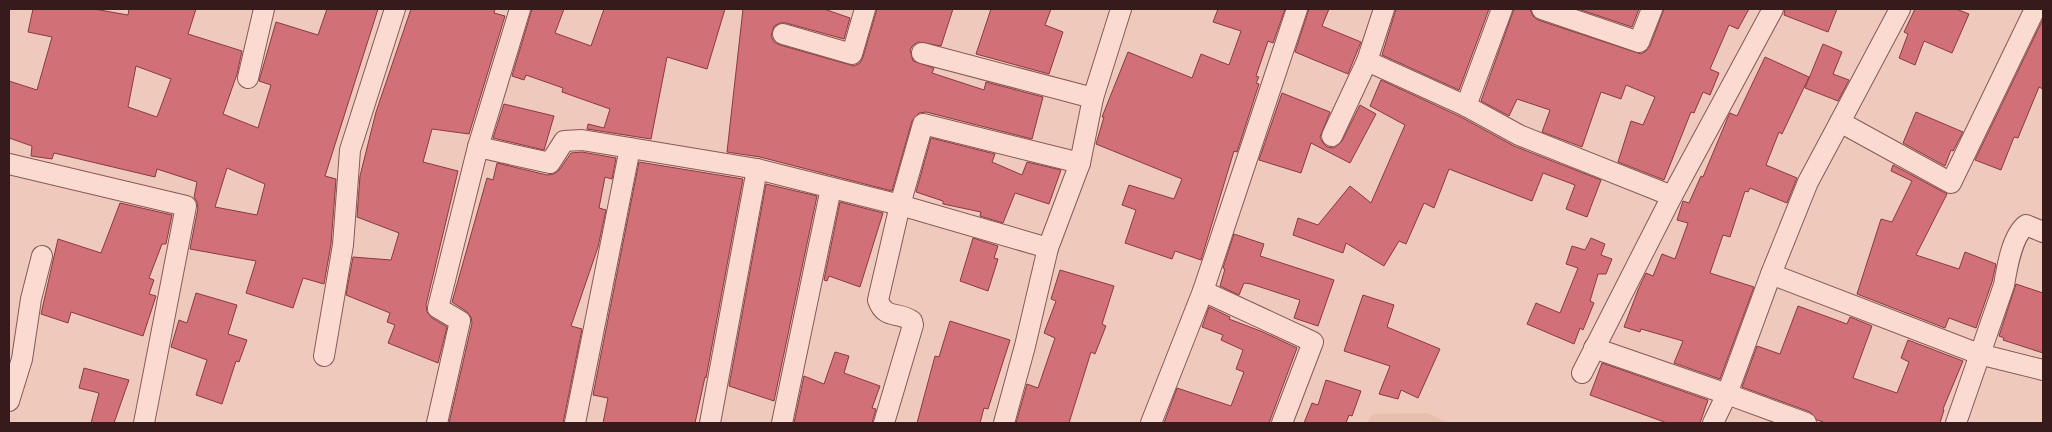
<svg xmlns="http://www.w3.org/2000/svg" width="2052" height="432" viewBox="0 0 2052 432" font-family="Literata,serif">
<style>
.farmland{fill:#e6c0aa}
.building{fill:#d17177;stroke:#8a3a40;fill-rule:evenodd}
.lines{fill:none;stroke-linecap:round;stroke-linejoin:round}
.minor-casing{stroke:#895855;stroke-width:22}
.minor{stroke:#fbdad1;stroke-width:20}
</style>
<rect width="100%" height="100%" fill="#f0c9bd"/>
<path class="farmland" d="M1426 413 1450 423H1367L1373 414Z"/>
<g class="building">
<path d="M33 9H94L128 15 129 9H196L188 34 242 51 237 74 223 114 258 128 271 85 259 81 276 22 318 35 327 9H378L325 176 336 179 331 244 324 284 303 278 293 308 246 293 256 261 190 249 198 208 197 202 194 197 197 182 157 169 155 177 54 153 52 159 31 156 32 146 9 138V81L37 90 52 37 28 32ZM136 66 171 79 157 117 128 107ZM227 168 265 184 257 215 215 207Z"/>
<path d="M411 9H495L494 13 505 16 469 134 432 129 423 162 458 171 426 305 427 312 432 318 447 327 438 363 388 343 395 325 387 322 390 313 346 295 353 257 391 260 399 233 357 217 360 176 376 112Z"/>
<path d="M532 9H564L555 33 591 46 604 9H725L707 69 667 57 651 139 587 129 588 124 604 128 610 109 562 92 563 88 526 75 524 80 512 76Z"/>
<path d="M743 9H824L850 18 844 39 786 23H780L774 26 771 36 774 42 780 45 854 66 860 63 863 57 877 9H953L941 46 918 42 913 45 910 50 913 61 934 68 932 73 984 90 986 82 1043 97 1032 139 926 112 919 113 912 121 892 191 760 157 727 152Z"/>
<path d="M991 9H1051L1045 25 1063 32 1049 74 976 54Z"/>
<path d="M1218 9H1285L1273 43 1268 41 1256 76 1259 77 1256 83 1259 84 1237 152 1234 151 1201 260 1175 251 1172 259 1125 243 1136 210 1122 205 1129 185 1174 199 1182 179 1096 144 1104 117H1102L1128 52 1192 78 1201 54 1229 65 1241 31 1213 22Z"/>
<path d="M1309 9H1329L1322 26 1361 42 1348 74 1295 52Z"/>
<path d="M1396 9H1489L1459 90 1382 55Z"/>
<path d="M1514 9H1530L1533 16 1538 20 1641 54 1646 51 1650 46 1664 9H1749L1738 29 1729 25 1710 69 1719 73 1710 95 1703 92 1694 113 1691 112 1664 180 1618 162 1631 121 1643 125 1655 97 1626 85 1621 99 1601 92 1582 147 1542 132 1550 110 1517 99 1509 116 1481 101Z"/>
<path d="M1578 9H1639L1632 27Z"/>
<path d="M1785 9H1837L1828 32 1784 15Z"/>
<path d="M1915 9H1956L1969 14 1952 53 1924 41 1915 65 1899 58 1908 34 1904 32Z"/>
<path d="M2043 19V89L2039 87 2018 138 2014 137 2001 170 1975 160Z"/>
<path d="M1823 44 1842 52 1833 74 1849 80 1838 101 1805 88Z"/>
<path d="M1765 57 1809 77 1782 134 1779 132 1766 165 1797 178 1787 203 1750 188 1748 192 1745 191 1730 237 1723 235 1710 273 1754 287 1720 379 1674 363 1683 341 1641 329 1640 332 1624 327 1638 290 1646 273 1653 276 1662 254 1675 259 1688 223 1677 220 1683 201 1689 203 1701 176 1703 177 1728 117 1730 113 1737 116Z"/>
<path d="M1381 80 1461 117 1514 146 1601 180 1587 217 1566 209 1575 185 1543 173 1532 201 1449 169 1434 208 1424 203 1406 244 1399 241 1384 266 1346 243 1343 253 1293 235 1298 218 1318 225 1350 186 1371 203 1405 125 1370 106Z"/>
<path d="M1282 93 1330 112 1320 137 1323 143 1327 147 1334 148 1342 141 1360 105 1376 114 1350 163 1311 143 1301 173 1259 160Z"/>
<path d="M504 104 554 116 544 150 493 138Z"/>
<path d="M1916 112 1963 132 1953 151 1951 150 1945 166 1903 143Z"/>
<path d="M931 138 995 154 992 162 1022 175 1027 162 1061 170 1049 204 1015 193 1003 223 980 216 981 212 943 204V201L916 192Z"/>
<path d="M582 152 616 158 612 179 605 177 599 208 606 210 598 247 571 326 582 329 563 423H449L472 323 471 317 466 311 452 302 487 178 493 180 497 163 547 175 554 174 560 169 571 153Z"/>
<path d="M639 162 743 179 706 378 705 377 695 423H603L608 398 593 395Z"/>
<path d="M1893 165 1947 194 1916 255 1959 269 1965 252 1996 264 1992 282 1976 328 1949 318 1945 328 1857 294 1881 219 1892 222 1912 181 1891 171Z"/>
<path d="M766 184 817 196 774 401 729 386Z"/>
<path d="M840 202 883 213 860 287 829 276 827 281 824 280Z"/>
<path d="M120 203 172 215 166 244H162L149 278 154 280 149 294 156 296 143 336 71 312 68 323 41 314 58 239 101 253Z"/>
<path d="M1234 234 1264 244 1260 256 1334 280 1318 326 1294 318 1300 300 1251 284 1244 283 1239 295 1220 286 1225 269 1223 268Z"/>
<path d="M973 238 998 246 994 258 998 259 988 291 960 281Z"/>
<path d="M1591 238 1605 244 1601 255 1612 259 1606 274H1598L1590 301 1594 303 1583 330 1580 328 1574 344 1527 324 1536 303 1560 313 1578 268 1566 264 1572 246 1585 250Z"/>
<path d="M1060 270 1114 286 1102 324 1106 326 1095 354 1091 352 1069 423H1016L1027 384 1038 388 1055 338 1044 333 1056 301 1051 299Z"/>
<path d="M2016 284 2043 293V353L2003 340 2004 338 1999 336Z"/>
<path d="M196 293 237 305 228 334 247 340 239 362 236 361 222 404 196 395 207 360 171 347 179 320 187 323Z"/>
<path d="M1363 295 1394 305 1387 327 1440 349 1418 398 1401 390 1398 399 1379 394 1390 366 1344 351Z"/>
<path d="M1798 306 1847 324 1850 317 1872 326 1853 378 1897 393 1909 362 1901 358 1908 340 1963 361 1943 409 1944 410 1940 423H1826L1817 420 1810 412 1742 387 1757 346 1780 354Z"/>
<path d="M1209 307 1230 317 1229 319 1263 332 1297 348 1269 423H1164L1177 388 1231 406 1244 372 1236 369 1243 350 1221 340 1223 335 1202 327Z"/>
<path d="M950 321 1010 340 988 409 984 408 980 423H917L935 356 939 357Z"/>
<path d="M835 352 849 356 844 373 880 386 872 408 876 409 872 423H794L804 376 824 384Z"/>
<path d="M1602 363 1708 400 1700 423H1667L1590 395Z"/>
<path d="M84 368 129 380 114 423H91L99 393 79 388Z"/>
<path d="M1326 380 1361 391 1352 416 1349 415 1346 423H1304L1312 403 1318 405Z"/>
</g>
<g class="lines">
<defs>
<g id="minor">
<path d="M1384 9 1367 61 1466 106 1519 135 1672 196"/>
<path d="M1542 9 1639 42 1652 9"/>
<path d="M1900 9 1840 122 1951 183 2035 9"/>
<path d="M783 34 852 54 865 9"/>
<path d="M922 53 1093 98"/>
<path d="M248 78 264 9"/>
<path d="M1466 106 1502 9"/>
<path d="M1332 136 1367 61"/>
<path d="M478 147 550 163 564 141 582 140 757 169 900 205 1048 248"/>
<path d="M9 164 186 206 144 423"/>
<path d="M1771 274 1808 182 1840 122"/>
<path d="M1203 291 1313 342 1282 423"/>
<path d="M1594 348 1727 394 1713 423"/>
<path d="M324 356 343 245 350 150 395 9"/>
<path d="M1582 373 1672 196 1773 9"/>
<path d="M9 401 22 359 31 299 42 256"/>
<path d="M437 423 460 321 438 308 478 147 520 9"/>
<path d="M575 423 630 148"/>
<path d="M710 423 757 169"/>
<path d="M782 423 831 188"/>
<path d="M884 423 913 325 912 321C898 311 885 320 878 300L900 205 923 124 1080 163"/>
<path d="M1004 423 1025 346 1048 248 1080 163 1093 98 1121 9"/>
<path d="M1151 423 1203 291 1297 9"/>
<path d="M1806 423 1727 394 1771 274 1979 354 2043 370"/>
<path d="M1956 423 2004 285C2007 267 2012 236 2026 225L2043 232"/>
</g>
</defs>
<use href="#minor" class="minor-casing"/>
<use href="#minor" class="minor"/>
</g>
<rect width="2052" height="432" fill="none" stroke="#371b1b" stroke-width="20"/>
</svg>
